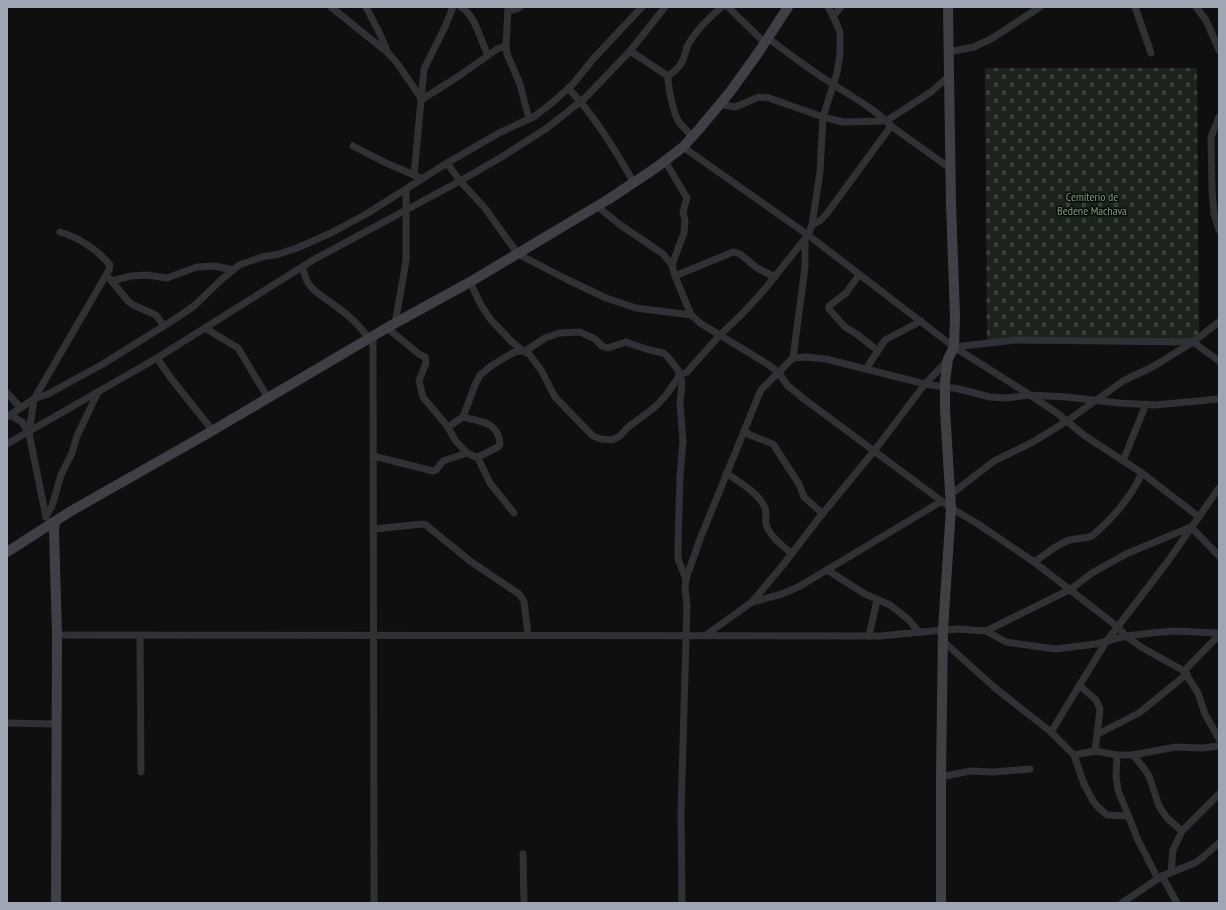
<svg xmlns="http://www.w3.org/2000/svg" width="1226" height="910" viewBox="0 0 1226 910" font-family="'PT Sans Narrow',sans-serif">
<style>
.cemetery{fill:url(#cemetery-stones)}
.lines{fill:none;stroke-linecap:round;stroke-linejoin:round}
.street{stroke:#303135;stroke-width:7}
.secondary{stroke:#3e4045;stroke-width:10}
.labels{text-anchor:middle;stroke-width:3;stroke-linejoin:round;paint-order:stroke}
.park-label{font-size:12px;fill:#759e78;stroke:#0a0a0b}
</style>
<defs>
<pattern id="cemetery-stones" width="16" height="16" patternUnits="userSpaceOnUse"><rect width="16" height="16" fill="#1b231c"/><path d="M2 7V4a2 2 0 0 1 4 0v3zM10 15v-3a2 2 0 0 1 4 0v3z" fill="#39403b"/></pattern>
</defs>
<rect width="100%" height="100%" fill="#0f0f10"/>
<path class="cemetery" d="M985 68H1197L1199 339 987 340Z"/>
<g class="lines">
<g class="street">
<path d="M331 7 388 53 397 63 421 98"/>
<path d="M366 7 380 34 387 51"/>
<path d="M461 7C476 16 480 40 488 55"/>
<path d="M508 7 506 46 507 54 520 84 529 119"/>
<path d="M728 7 765 43"/>
<path d="M1135 7 1151 53"/>
<path d="M1196 7 1206 20 1219 50"/>
<path d="M508 11 516 9 520 7"/>
<path d="M833 16 841 7"/>
<path d="M768 38C789 54 809 69 831 83 852 97 874 108 891 126L951 169"/>
<path d="M630 51 668 76"/>
<path d="M949 52 974 47 991 39 1040 7"/>
<path d="M668 76C676 71 683 63 685 54 686 51 686 48 688 45 695 32 710 16 722 7"/>
<path d="M668 76C668 87 673 113 679 122 683 127 688 132 692 136"/>
<path d="M568 88C595 116 615 150 634 183"/>
<path d="M421 100 459 76 497 49 506 46"/>
<path d="M720 104 735 107 759 97 769 98 823 117 843 122 886 121 931 92 950 75"/>
<path d="M1219 117 1211 137 1212 191 1214 214 1219 230"/>
<path d="M353 146 384 162 414 175"/>
<path d="M683 147 808 235 954 347 1030 395 1066 397 1119 403 1155 405 1219 399"/>
<path d="M665 161 687 198 683 212 685 220 684 233 672 265"/>
<path d="M447 163 460 181 484 207 518 254 564 278 606 298 636 308 691 315"/>
<path d="M422 179 414 175 424 69 445 27 453 7"/>
<path d="M597 206 619 224 663 254 672 265 675 276 691 315 700 323 769 365 779 373 787 385 804 399 951 508 978 524 1034 562 1118 627 1126 636 1141 647 1184 671 1198 693 1205 714 1219 739"/>
<path d="M812 225 821 220 828 212 891 126"/>
<path d="M303 267C306 289 317 292 333 304 346 313 360 325 369 339"/>
<path d="M859 275 846 293 829 306V309L845 327 858 335 877 350"/>
<path d="M675 276 733 252 740 254 757 268 775 277"/>
<path d="M110 279 128 301 133 305 156 315 164 326"/>
<path d="M112 281 131 276 147 275 167 278 197 267 215 266 233 270"/>
<path d="M470 282 481 305 491 320 512 342 523 351 529 354 541 370 555 397 585 428 593 436 601 439 612 440 620 436 627 428 655 407 667 394 680 375 687 372 719 336 742 314 764 290 808 235 812 225 820 172 823 117 837 73 840 54V32L833 16 828 7"/>
<path d="M395 324 406 261V190"/>
<path d="M205 328 238 348 268 398"/>
<path d="M387 328 419 354 425 357 426 363 419 381 423 397 448 427 455 440 467 453 478 458 490 483 514 513"/>
<path d="M373 337 374 903"/>
<path d="M954 347 1015 340 1193 342 1219 361"/>
<path d="M157 358 170 377 213 431"/>
<path d="M793 358 805 267V240"/>
<path d="M866 369 885 340 921 321"/>
<path d="M7 393 21 408"/>
<path d="M10 415 22 422 29 433 46 517"/>
<path d="M7 417 34 399 109 270 110 265C98 250 78 237 60 232"/>
<path d="M463 417C481 422 498 421 500 444L498 447 480 456 478 458"/>
<path d="M448 427 463 417 475 385 480 375 491 366 509 355 515 352 527 350 545 338 559 333 580 332 595 339 602 346 608 348 626 342 646 349 663 353 667 356 678 370 682 383 680 404 683 441 680 476 678 545V559L686 579"/>
<path d="M744 431 750 435 773 444 799 484 804 497 823 514"/>
<path d="M29 433 34 399 48 394 103 364 175 319 194 306 221 280 239 265 262 257 279 254 297 248 331 233 368 213 447 163 499 133 535 116 553 102 573 84 594 58 642 7"/>
<path d="M7 444 157 358 313 260 460 181 500 158 547 128 585 98 630 51 665 7"/>
<path d="M373 456 433 471 436 470 443 461 467 453"/>
<path d="M1123 461 1146 404"/>
<path d="M726 473C738 481 760 494 765 508 767 513 765 519 766 524 769 536 783 546 792 554"/>
<path d="M950 495 994 461 1033 442 1067 421 1123 381 1154 366 1193 342 1219 322"/>
<path d="M46 516 52 506 61 475 72 453 77 436 98 392"/>
<path d="M374 529 422 524 426 525 470 561 519 594 524 601 528 635"/>
<path d="M1034 562C1045 555 1058 543 1070 540 1078 538 1085 539 1092 536 1112 519 1131 497 1142 473"/>
<path d="M827 570 865 594 890 605 899 612 909 620 919 632"/>
<path d="M752 602 782 594 800 586 942 501"/>
<path d="M986 631 1071 589 1092 573 1126 554 1191 527 1219 556"/>
<path d="M57 635 880 636 943 630 959 629 986 631 1006 642 1055 649 1096 644 1126 636 1152 633 1174 631 1219 633"/>
<path d="M140 635 141 772"/>
<path d="M706 635 752 602 783 565 819 518 874 451 925 384 948 360"/>
<path d="M869 636 877 600"/>
<path d="M944 642 994 687 1051 732 1074 755 1084 784 1093 801 1099 808 1107 815 1128 816"/>
<path d="M1184 671 1219 635"/>
<path d="M1079 685 1096 700 1100 709 1095 751"/>
<path d="M7 723 56 724"/>
<path d="M1051 732 1106 642 1168 561 1219 488"/>
<path d="M1098 734 1139 713 1187 674"/>
<path d="M1074 755 1095 751 1117 755H1133L1175 747 1202 748 1219 746"/>
<path d="M1117 755 1116 776 1118 790 1138 840 1158 879"/>
<path d="M1133 755 1143 767 1149 776 1159 806 1167 818 1182 831"/>
<path d="M941 777 970 771 993 772 1030 769"/>
<path d="M523 854 524 903"/>
<path d="M1171 873 1173 850 1182 831 1219 794"/>
<path d="M1162 876 1177 903"/>
<path d="M682 903 681 813 687 605 685 589 686 579 700 539 758 397 761 390 793 358 806 357 826 359 925 384 959 389 990 397 1006 398 1030 395 1057 413 1085 436 1142 473 1199 517"/>
<path d="M1122 903 1162 876 1195 863 1202 858 1219 843"/>
</g>
<g class="secondary">
<path d="M55 522 54 530 57 635 56 903"/>
<path d="M7 552 71 511 205 435 390 326 470 282 609 199 657 167 683 147 700 128 730 92 758 53 788 7"/>
<path d="M941 903V777L943 630 951 508 945 410V381L948 359 954 347 955 317 951 204 948 7"/>
</g>
</g>
<g class="labels">
<g class="park-label">
<text x="1092" y="201">Cemiterio de<tspan x="1092" dy="14">Bedene Machava</tspan></text>
</g>
</g>
<rect width="1226" height="910" fill="none" stroke="#9fa5b2" stroke-width="16"/>
</svg>
